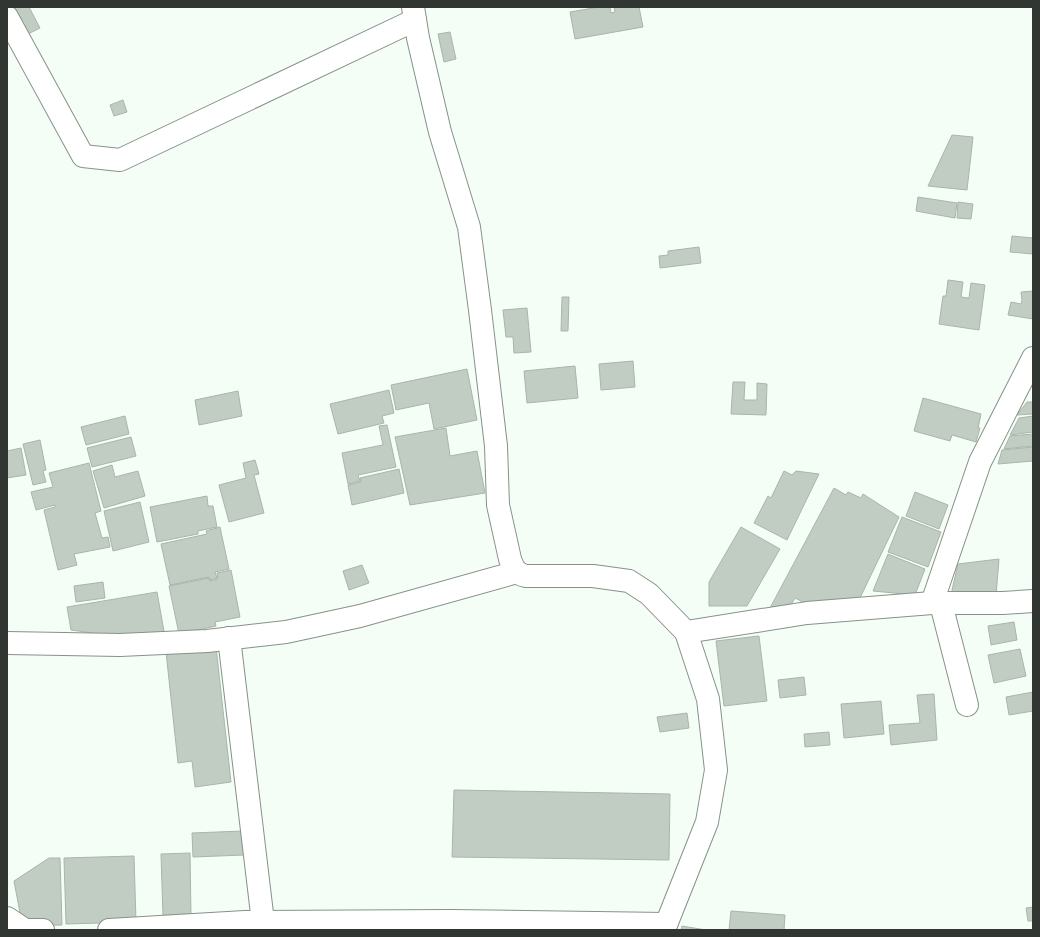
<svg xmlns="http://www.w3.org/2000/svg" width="1040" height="937" viewBox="0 0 1040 937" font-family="Literata,serif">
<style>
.building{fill:#c1cdc3;stroke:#a9b5ab}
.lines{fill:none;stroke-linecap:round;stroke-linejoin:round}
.minor-casing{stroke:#869288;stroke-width:24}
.minor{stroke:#fff;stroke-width:22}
</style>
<rect width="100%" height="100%" fill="#f4fef6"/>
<g class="building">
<path d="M14 7H29L40 28 28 34Z"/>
<path d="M599 7H610L611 13 615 12 614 7H639L643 27 575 39 570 12Z"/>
<path d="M450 32 456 59 444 62 438 34Z"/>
<path d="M123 100 127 112 114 116 110 105Z"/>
<path d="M952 135 973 137 967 190 928 186Z"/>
<path d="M918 197 957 203 955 218 916 211Z"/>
<path d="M958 202 973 204 971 219 957 218Z"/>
<path d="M1012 236 1033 238V254L1010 252Z"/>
<path d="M699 247 701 263 660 268 659 256 668 255V251Z"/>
<path d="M948 280 963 282 961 297 969 298 971 283 985 285 979 330 939 324 943 296H946Z"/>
<path d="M1033 291V319L1008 315 1011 302 1021 304 1022 300 1021 292Z"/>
<path d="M562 297H569L568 331H561Z"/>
<path d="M527 308 531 352 514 353 513 337H506L503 310Z"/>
<path d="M633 361 635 387 601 390 599 364Z"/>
<path d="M575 366 578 398 527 403 524 371Z"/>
<path d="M467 369 477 420 434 429 429 403 396 410 391 385Z"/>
<path d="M733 382H745L744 400H757V383L767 384 766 415 731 414Z"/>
<path d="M389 390 394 413 382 416 384 423 338 434 330 404Z"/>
<path d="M238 391 242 416 199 425 195 400Z"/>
<path d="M923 398 981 414 978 428H980L976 442 952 435 950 441 914 431Z"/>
<path d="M1027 402H1033V414L1017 415Z"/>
<path d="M125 416 129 434 86 445 81 427Z"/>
<path d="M1033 416V432L1010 435 1019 418Z"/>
<path d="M387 425 396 467 358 475 360 481 348 484 342 453 383 445 379 426Z"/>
<path d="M446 428 450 456 477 451 485 493 410 505 395 437Z"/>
<path d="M1033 434V446L1004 449 1010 436Z"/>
<path d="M131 437 136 456 92 467 87 448Z"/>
<path d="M40 440 46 470 43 471 46 482 33 485 23 444Z"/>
<path d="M1033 447V461L998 464 1002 450Z"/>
<path d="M21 448 26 475 7 478V451Z"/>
<path d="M255 460 259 474 254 475 264 513 229 522 219 485 246 478 243 463Z"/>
<path d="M89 463 101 511 95 513 102 538 108 537 110 547 74 554 77 565 58 570 44 510 55 507V505L36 510 31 492 53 487 49 473Z"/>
<path d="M112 465 115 477 138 471 145 496 104 508 93 471Z"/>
<path d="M399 469 404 493 352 505 348 485 361 482 360 478Z"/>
<path d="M784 471 792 475 796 471 819 474 787 540 754 523 768 496 771 498Z"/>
<path d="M834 488 846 495 848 492 861 498 863 494 899 517 859 600 807 604 795 598 789 608H770Z"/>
<path d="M915 492 948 505 939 529 906 516Z"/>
<path d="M207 496 208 506H213L217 527 198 531V534L157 542 150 507Z"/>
<path d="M140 502 149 542 113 551 104 511Z"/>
<path d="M902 517 941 532 928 567 888 552Z"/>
<path d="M220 527 229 569 215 572 217 578 210 580 209 577 170 585 161 544 207 534 206 531Z"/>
<path d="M741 527 780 549 747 606H709V582Z"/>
<path d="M888 554 925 569 915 595 873 591Z"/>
<path d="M999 559 996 596 953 600 952 590 958 564Z"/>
<path d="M362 565 369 583 349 590 343 571Z"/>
<path d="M231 570 240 617 215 622 216 626 179 634 169 586 209 578 210 581 218 579 217 573Z"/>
<path d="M103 582 105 598 76 602 74 586Z"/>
<path d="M157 592 165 637 129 638 71 630 67 607Z"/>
<path d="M1014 622 1017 640 991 645 988 626Z"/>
<path d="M759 636 767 701 724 706 716 641Z"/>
<path d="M216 647 231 782 195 787 192 761 178 763 166 652Z"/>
<path d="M1020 649 1026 676 994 683 988 655Z"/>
<path d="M804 677 806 695 780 698 778 680Z"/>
<path d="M1033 692V711L1009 715 1006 697Z"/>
<path d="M934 694 937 740 891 745 889 725 920 723 917 695Z"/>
<path d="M881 701 884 734 844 738 841 704Z"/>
<path d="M687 713 689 728 660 732 657 717Z"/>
<path d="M829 732 830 745 805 747 804 734Z"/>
<path d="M454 790 670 794 669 860 452 857Z"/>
<path d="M243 831 244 855 193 857 192 833Z"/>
<path d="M190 853 191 916 163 917 161 854Z"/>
<path d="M134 856 136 922 66 924 64 858Z"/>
<path d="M49 858H60L62 925 26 926 21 918 14 881Z"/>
<path d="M1033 907V921H1028L1026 908Z"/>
<path d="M731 911 785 915 784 930H729Z"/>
<path d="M682 926 706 930H681Z"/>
</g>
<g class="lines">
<defs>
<g id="minor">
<path d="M413 7 418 38 440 132 469 227 480 310 496 446 498 505 510 559C513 568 516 574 526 576H593L629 581 649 594 686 632 708 699 716 770 707 822 664 930"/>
<path d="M7 17 83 156 120 160 415 20"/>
<path d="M932 603 980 462 1033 358"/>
<path d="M941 604 967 705"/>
<path d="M686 632 807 613 932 603H1003L1033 601"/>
<path d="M229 638 263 922"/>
<path d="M7 643 120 645 207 641 286 632 360 616 517 572"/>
<path d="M7 918 25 930H43"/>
<path d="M109 930 245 922 451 921 666 924"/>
</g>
</defs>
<use href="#minor" class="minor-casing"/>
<use href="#minor" class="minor"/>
</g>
<rect width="1040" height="937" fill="none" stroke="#313632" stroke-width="16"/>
</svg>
